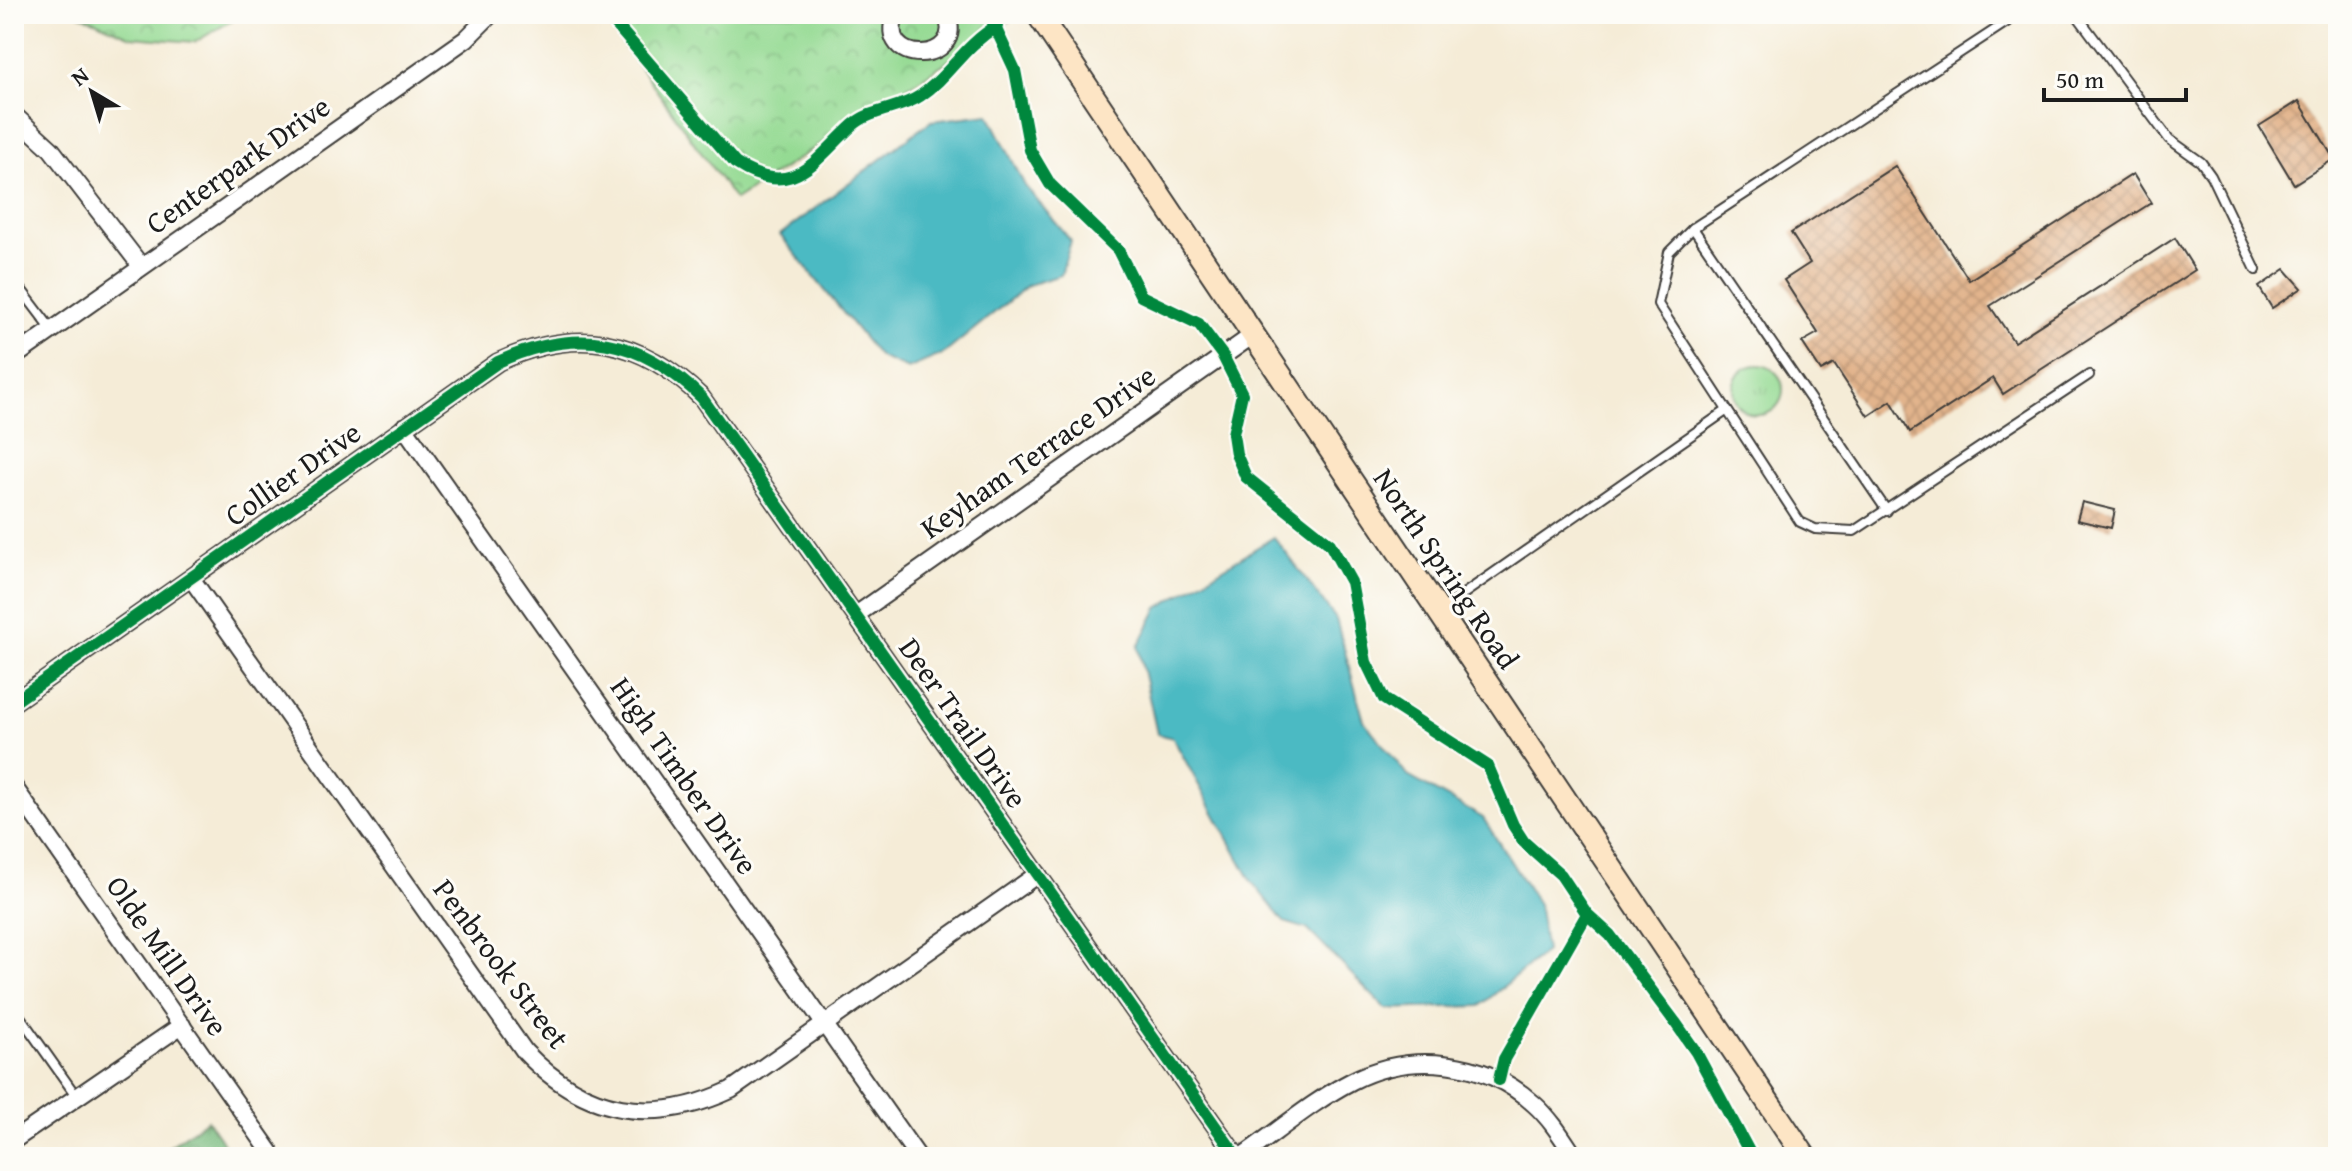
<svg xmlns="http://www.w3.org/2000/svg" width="2352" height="1171" viewBox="0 0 2352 1171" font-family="'Gentium Book Plus',serif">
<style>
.grass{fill:url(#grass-tufts);stroke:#587b58;stroke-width:2}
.forest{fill:url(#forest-crowns);stroke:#4a6b4c;stroke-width:2}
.park{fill:url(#park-crowns);stroke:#587b58;stroke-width:2}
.water{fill:#4bbac3;stroke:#346b70;stroke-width:2}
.building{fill:url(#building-cross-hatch)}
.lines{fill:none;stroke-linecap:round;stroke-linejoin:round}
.lane-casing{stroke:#3d3b38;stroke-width:12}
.street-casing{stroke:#3d3b38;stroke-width:20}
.secondary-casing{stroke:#3d3b38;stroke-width:26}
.lane{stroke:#fff;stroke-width:8}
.street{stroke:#fff;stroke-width:16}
.secondary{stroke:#fde5c5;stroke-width:22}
.cycleway-casing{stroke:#fdfcf7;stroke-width:17}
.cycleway{stroke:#00873e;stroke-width:12}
.labels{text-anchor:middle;stroke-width:6;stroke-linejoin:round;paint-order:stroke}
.street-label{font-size:30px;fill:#1c1c1c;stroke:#fdfcf7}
</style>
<defs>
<pattern id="grass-tufts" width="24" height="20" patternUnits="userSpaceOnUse" patternTransform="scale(2)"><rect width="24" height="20" fill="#94da93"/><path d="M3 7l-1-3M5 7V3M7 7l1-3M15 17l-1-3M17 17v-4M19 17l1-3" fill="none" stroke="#7fba7e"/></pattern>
<pattern id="forest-crowns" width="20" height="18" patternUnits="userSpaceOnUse" patternTransform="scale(2)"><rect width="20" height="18" fill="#77ba7d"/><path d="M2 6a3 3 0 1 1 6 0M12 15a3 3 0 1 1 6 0" fill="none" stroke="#669f6b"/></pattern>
<pattern id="park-crowns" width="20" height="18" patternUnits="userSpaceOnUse" patternTransform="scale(2)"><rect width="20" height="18" fill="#94da93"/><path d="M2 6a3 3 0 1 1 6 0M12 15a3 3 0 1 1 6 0" fill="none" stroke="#7fba7e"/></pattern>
<pattern id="building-cross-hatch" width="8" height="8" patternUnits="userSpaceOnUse" patternTransform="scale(2)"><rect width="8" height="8" fill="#e2b48c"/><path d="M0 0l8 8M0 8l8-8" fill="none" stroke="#c19a78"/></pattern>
</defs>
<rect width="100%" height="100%" fill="#fdfcf7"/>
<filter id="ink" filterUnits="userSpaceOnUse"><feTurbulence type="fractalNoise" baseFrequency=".0125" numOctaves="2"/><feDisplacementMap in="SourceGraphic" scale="16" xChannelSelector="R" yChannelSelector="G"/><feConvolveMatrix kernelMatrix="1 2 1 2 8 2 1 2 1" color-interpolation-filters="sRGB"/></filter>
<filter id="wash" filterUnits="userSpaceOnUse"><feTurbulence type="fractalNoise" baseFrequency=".006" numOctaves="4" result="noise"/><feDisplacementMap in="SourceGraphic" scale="32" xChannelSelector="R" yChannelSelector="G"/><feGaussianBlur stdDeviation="1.8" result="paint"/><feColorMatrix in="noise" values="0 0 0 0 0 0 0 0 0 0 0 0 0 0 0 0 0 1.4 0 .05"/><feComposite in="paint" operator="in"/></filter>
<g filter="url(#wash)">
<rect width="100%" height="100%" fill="#f5ecd7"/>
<circle class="grass" cx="1758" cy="390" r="25"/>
<path class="forest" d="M207 1120 233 1157H154H155Z"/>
<g class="park">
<path d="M79 14H243L195 42 131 37Z"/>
<path d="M602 14H1011L1014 18 735 200Z"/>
</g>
<g class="water">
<path d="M989 114 1025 186 1071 241 1061 275 1028 285 945 353 908 369 879 357 780 235 931 121Z"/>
<path d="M1274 537 1336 619 1364 721 1408 776 1483 818 1538 904 1546 951 1480 1006 1386 1009 1307 929 1284 922 1252 882 1173 738 1157 734 1138 647 1158 608Z"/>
</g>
<g id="blocks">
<g class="building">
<path d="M2299 101 2334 159 2294 184 2259 126Z"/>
<path d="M1895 166 1969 280 2133 174 2151 203 1990 306 2014 342 2175 238 2195 270 2003 394 1993 378 1910 432 1891 401 1868 416 1834 364 1821 371 1802 342 1818 333 1784 280 1810 263 1791 233Z"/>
<path d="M2285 269 2302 288 2272 308 2259 287Z"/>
<path d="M2082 502 2115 510 2111 528 2077 520Z"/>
</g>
</g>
</g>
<g filter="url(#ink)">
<use href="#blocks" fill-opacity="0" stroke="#3d3b38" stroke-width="2"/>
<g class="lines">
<defs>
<g id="lane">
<path d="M2019 14 1693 228 1669 252 1658 304 1800 522 1815 529 1854 531 2089 375"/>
<path d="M2076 14 2169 139 2201 162 2211 176 2256 270"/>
<path d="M1693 228 1887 511"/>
<path d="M14 280 52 330"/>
<path d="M1439 611 1726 411"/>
<path d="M14 1008 77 1097"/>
</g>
<g id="street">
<path d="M896 14C873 67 969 65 946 14"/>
<path d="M14 115 51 149 141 266"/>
<path d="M14 357 466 39 491 14"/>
<path d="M404 427 918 1157"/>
<path d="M191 578 525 1052C585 1115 653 1126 731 1090L1038 874"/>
<path d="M856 615 1253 335"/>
<path d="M14 702 498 362C576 326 640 337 702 398L1237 1157"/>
<path d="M14 787 274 1157"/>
<path d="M14 1140 182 1025"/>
<path d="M1241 1157C1277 1132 1313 1101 1352 1081 1411 1051 1485 1059 1534 1104 1551 1119 1563 1139 1575 1157"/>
</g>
<path id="secondary" d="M1038 14 1805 1157"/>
</defs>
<use href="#lane" class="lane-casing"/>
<use href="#street" class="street-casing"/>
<use href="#secondary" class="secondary-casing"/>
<use href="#lane" class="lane"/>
<use href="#street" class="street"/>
<use href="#secondary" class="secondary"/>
<defs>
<g id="cycleway">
<path d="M607 14 735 163C794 202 814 160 853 125 871 109 901 109 920 96 950 76 962 47 997 26"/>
<path d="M989 14 1015 70 1030 150 1050 184 1118 250 1141 296 1199 324 1223 356 1242 394 1233 434 1236 454 1246 477 1330 544 1351 582 1366 662 1384 699 1488 766 1513 825 1524 842 1561 875 1587 914 1610 935 1675 1022 1696 1052 1752 1157"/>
<path d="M14 702 498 362C576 326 640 337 702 398L1237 1157"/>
<path d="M1499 1080 1504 1059 1587 914"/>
</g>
</defs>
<use href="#cycleway" class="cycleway-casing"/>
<use href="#cycleway" class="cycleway"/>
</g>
</g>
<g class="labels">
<g class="street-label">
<text transform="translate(238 165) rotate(-35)" y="10">Centerpark Drive</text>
<text transform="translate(1038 452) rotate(-35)" y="10">Keyham Terrace Drive</text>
<text transform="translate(293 474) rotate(-35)" y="10">Collier Drive</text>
<text transform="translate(1446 569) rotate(56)" y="10">North Spring Road</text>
<text transform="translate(963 723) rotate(55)" y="10">Deer Trail Drive</text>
<text transform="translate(684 776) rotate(55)" y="10">High Timber Drive</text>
<text transform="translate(167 956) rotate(55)" y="10">Olde Mill Drive</text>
<text transform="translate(501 964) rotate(53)" y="10">Penbrook Street</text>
</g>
</g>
<rect width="2352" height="1171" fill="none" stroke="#fdfcf7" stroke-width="48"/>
<g transform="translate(92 92) rotate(322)" stroke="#fdfcf7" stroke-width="6" paint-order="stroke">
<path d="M0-6L14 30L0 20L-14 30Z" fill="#1c1c1c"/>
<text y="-12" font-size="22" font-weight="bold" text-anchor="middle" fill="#1c1c1c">N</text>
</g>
<path d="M2044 88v12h142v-12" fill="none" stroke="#1c1c1c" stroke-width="4"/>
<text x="2056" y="88" font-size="24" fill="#1c1c1c" stroke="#fdfcf7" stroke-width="6" paint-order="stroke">50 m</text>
</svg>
